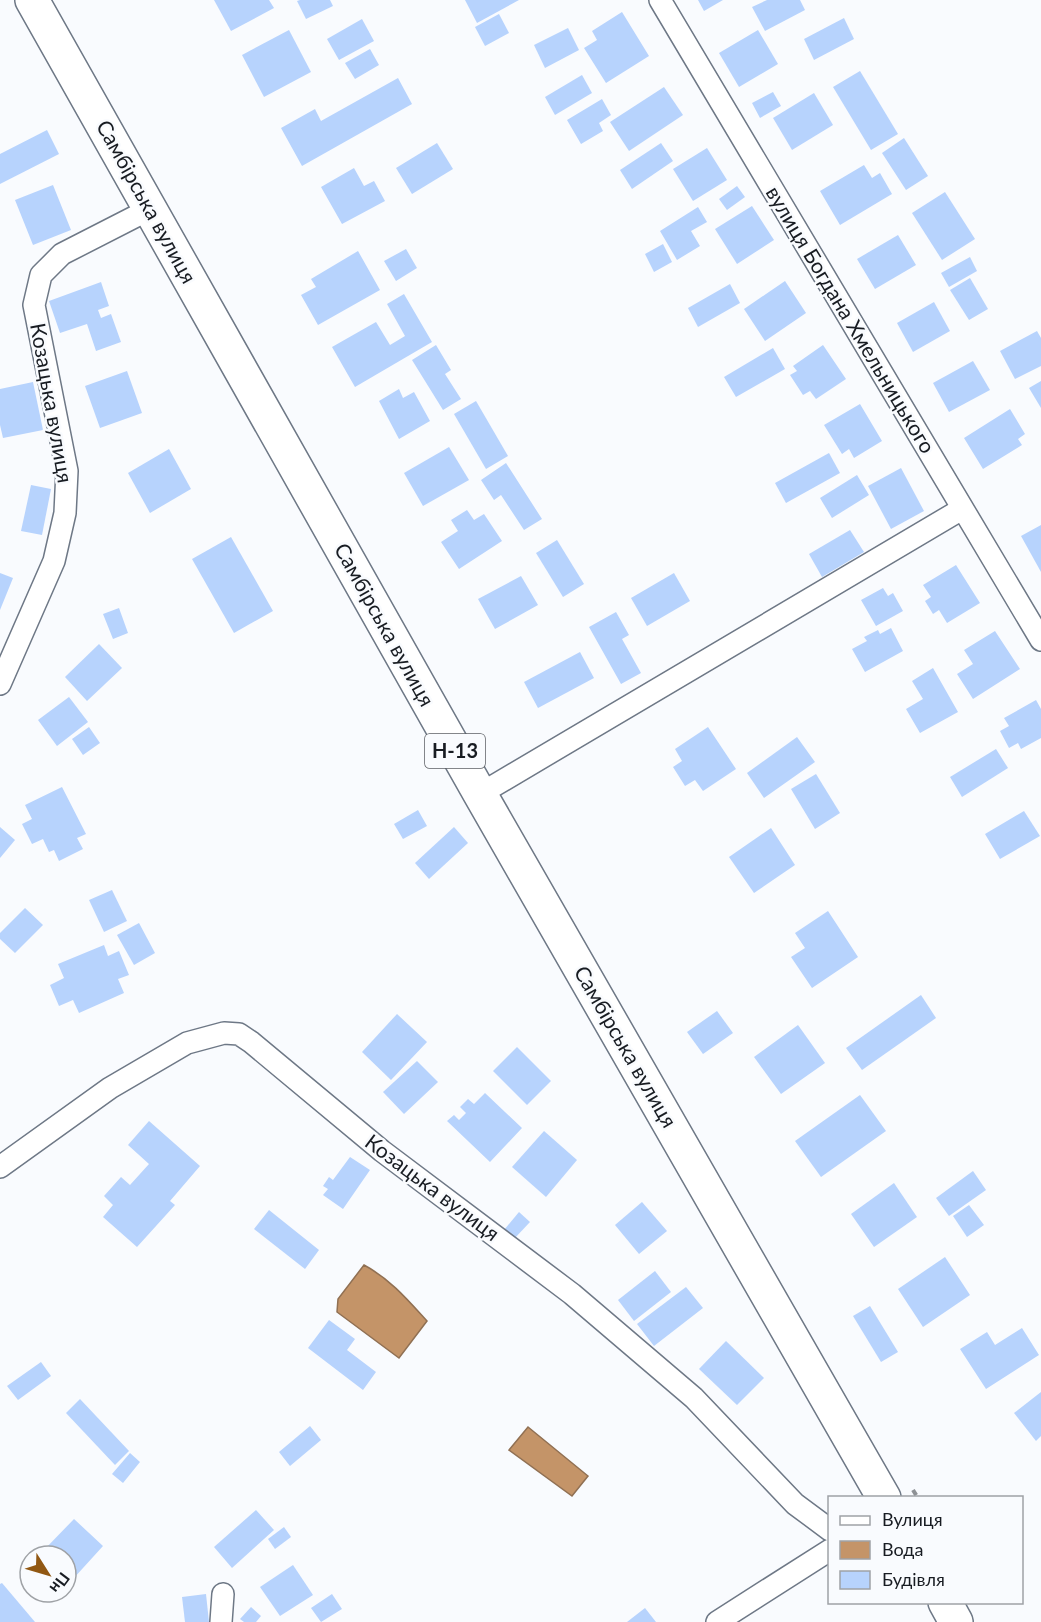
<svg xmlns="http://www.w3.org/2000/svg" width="1041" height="1622" viewBox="0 0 1041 1622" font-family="Lato,sans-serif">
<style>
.water{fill:#c49468;stroke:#907053;stroke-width:1.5}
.building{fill:#b7d3fd}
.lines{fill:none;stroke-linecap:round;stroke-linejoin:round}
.street-casing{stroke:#6e7886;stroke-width:24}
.primary-casing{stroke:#6e7886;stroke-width:36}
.path{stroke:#8e9195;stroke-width:4;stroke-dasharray:6 3;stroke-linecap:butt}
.street{stroke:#fff;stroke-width:21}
.primary{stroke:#fff;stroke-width:33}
.labels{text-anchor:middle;stroke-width:5;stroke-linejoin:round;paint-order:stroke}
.shield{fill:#f9fbfe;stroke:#5c5f64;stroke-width:1.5}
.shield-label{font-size:20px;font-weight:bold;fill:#181c22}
.street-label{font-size:21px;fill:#181c22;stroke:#f9fbfe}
</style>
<rect width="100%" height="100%" fill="#f9fbfe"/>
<g class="water">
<path d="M364 1265C390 1279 407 1299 427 1321L399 1358 337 1312 338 1299Z"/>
<path d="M528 1427 588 1476 572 1496 509 1450Z"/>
</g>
<g class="building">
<path d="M214 0H269L274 8 231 31Z"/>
<path d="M300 0H330L333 6 306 19 297 1Z"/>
<path d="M465 0H519L477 23Z"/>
<path d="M698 0H723L704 11Z"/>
<path d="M767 0H800L805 10 765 31 752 7Z"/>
<path d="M622 12 649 56 606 83 584 48 597 40 592 31Z"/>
<path d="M499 14 509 33 485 46 475 27Z"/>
<path d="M844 18 854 39 814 60 804 39Z"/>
<path d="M362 19 374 41 339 60 327 39Z"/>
<path d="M568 28 579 50 545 68 534 45Z"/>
<path d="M289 30 311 72 264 97 242 55Z"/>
<path d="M758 30 778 64 739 87 719 53Z"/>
<path d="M370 49 379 65 355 79 345 63Z"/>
<path d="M860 71 898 134 871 150 833 87Z"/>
<path d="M582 75 592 93 555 115 545 97Z"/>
<path d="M398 78 412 104 302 166 281 128 315 109 321 121Z"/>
<path d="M664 87 683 115 629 151 610 122Z"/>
<path d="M773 92 781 106 760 118 752 103Z"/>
<path d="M814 93 833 125 792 150 773 118Z"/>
<path d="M602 99 611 115 599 123 603 131 581 144 567 120Z"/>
<path d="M47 130 59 154 0 184V154Z"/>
<path d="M904 138 928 176 906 190 882 153Z"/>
<path d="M437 143 453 169 412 194 396 168Z"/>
<path d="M661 143 673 161 632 189 620 170Z"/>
<path d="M707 148 727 180 693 201 673 169Z"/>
<path d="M864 165 872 178 880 173 892 194 840 225 820 191Z"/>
<path d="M354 168 364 186 374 181 385 201 342 224 321 187Z"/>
<path d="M53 185 71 230 33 245 15 200Z"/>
<path d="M737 186 745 197 727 210 719 199Z"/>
<path d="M945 192 975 239 942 260 912 213Z"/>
<path d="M752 206 774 240 737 264 715 229Z"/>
<path d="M698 207 707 222 691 231 700 246 677 260 660 231Z"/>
<path d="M898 235 916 265 875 289 857 259Z"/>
<path d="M663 244 672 262 654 272 645 254Z"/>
<path d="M406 249 417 268 396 281 384 261Z"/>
<path d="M358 251 380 290 318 325 301 295 316 287 311 279Z"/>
<path d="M970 257 977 271 949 287 941 273Z"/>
<path d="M970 278 988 309 969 320 950 290Z"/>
<path d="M785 281 806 313 765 341 744 309Z"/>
<path d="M101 282 109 306 98 310 101 318 111 314 121 342 96 351 87 324 60 333 49 301Z"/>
<path d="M730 284 740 303 698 327 688 308Z"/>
<path d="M404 294 432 342 355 387 332 347 376 322 390 345 405 336 387 304Z"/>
<path d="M934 302 950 331 913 352 897 323Z"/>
<path d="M1037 331 1041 338V366L1015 379 1000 351Z"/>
<path d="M436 345 451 370 445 374 461 399 443 410 412 360Z"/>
<path d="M823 345 846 379 816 399 810 391 803 395 790 375 797 371 793 366Z"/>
<path d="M773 348 785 369 736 397 724 377Z"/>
<path d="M973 361 990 390 949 412 933 383Z"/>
<path d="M127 371 142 413 100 428 85 386Z"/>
<path d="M1041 381V408L1029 388Z"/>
<path d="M33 382 43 430 3 438 0 425V389Z"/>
<path d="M399 389 403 398 414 392 430 421 399 439 379 401Z"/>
<path d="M476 401 508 456 486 469 454 414Z"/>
<path d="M860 404 882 441 854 458 849 449 842 454 824 425Z"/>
<path d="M1010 409 1025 434 1018 439 1022 445 983 469 964 438Z"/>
<path d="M449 447 469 480 423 506 404 473Z"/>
<path d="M169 449 191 489 150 513 128 473Z"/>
<path d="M829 453 840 473 786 503 775 483Z"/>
<path d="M506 463 542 519 524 530 501 495 494 500 481 480Z"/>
<path d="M901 468 924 511 891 529 868 486Z"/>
<path d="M857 475 869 495 832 518 820 498Z"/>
<path d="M31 485 51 489 42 535 21 531Z"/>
<path d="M467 510 474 520 484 514 502 541 459 569 441 542 458 531 451 520Z"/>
<path d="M1041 525V572L1021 536Z"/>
<path d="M850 530 864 552 822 577 809 554Z"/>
<path d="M231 537 273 611 234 633 192 559Z"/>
<path d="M557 540 584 584 563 597 536 553Z"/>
<path d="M956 565 980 603 947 623 939 610 933 614 925 601 931 597 923 585Z"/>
<path d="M0 573 13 578 0 610Z"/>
<path d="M674 573 690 601 647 626 631 598Z"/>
<path d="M521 576 538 605 495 629 478 599Z"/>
<path d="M883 588 888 596 893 593 903 611 876 626 861 600Z"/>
<path d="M119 608 128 633 113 639 103 614Z"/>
<path d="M616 612 629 635 622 639 641 673 621 684 589 627Z"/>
<path d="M891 628 903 651 865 672 852 649 867 641 864 637 878 630 880 634Z"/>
<path d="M995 631 1020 669 973 699 957 674 973 664 964 650Z"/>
<path d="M99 644 122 668 87 701 65 677Z"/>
<path d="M580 652 594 678 538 708 524 682Z"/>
<path d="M933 668 958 712 920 733 906 709 923 699 912 681Z"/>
<path d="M69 697 88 722 57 746 38 720Z"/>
<path d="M1036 700 1041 709V738L1021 749 1018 743 1009 748 1000 731 1009 726 1004 718Z"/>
<path d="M89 727 100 743 83 755 72 739Z"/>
<path d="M708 727 736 769 703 791 695 780 685 786 673 767 682 761 675 749Z"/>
<path d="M797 737 815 762 764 798 747 773Z"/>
<path d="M996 749 1008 768 962 797 950 777Z"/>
<path d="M816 774 840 813 815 829 791 789Z"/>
<path d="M62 787 86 834 77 838 83 849 59 861 54 850 49 852 43 839 32 844 22 824 32 819 25 805Z"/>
<path d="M418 810 427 826 403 839 394 824Z"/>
<path d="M1024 811 1040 836 1000 859 985 834Z"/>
<path d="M0 827 15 840 0 858Z"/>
<path d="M454 827 468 843 429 879 415 863Z"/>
<path d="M771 828 795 865 754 893 729 857Z"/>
<path d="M112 890 127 921 104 932 89 900Z"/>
<path d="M25 908 43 925 15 953 0 939V933Z"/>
<path d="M828 911 858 957 812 988 791 957 805 948 795 933Z"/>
<path d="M139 923 155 953 134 965 117 935Z"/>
<path d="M104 945 108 956 119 951 129 975 118 979 124 993 79 1013 73 1000 59 1006 50 985 64 978 58 964Z"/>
<path d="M921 995 936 1018 862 1070 846 1048Z"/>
<path d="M717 1011 733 1033 703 1054 687 1032Z"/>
<path d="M397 1014 427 1042 391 1080 362 1052Z"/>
<path d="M798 1025 825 1063 781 1094 754 1057Z"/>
<path d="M517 1047 551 1081 527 1105 493 1071Z"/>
<path d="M417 1061 438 1082 404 1114 383 1092Z"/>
<path d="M485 1093 522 1128 490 1162 447 1121 454 1115 459 1120 466 1113 460 1107 468 1099 474 1104Z"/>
<path d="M860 1095 886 1131 821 1177 795 1141Z"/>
<path d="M149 1121 200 1166 170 1201 175 1205 137 1247 103 1217 113 1205 104 1196 121 1177 130 1185 149 1164 128 1145Z"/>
<path d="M544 1131 577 1160 546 1197 512 1167Z"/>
<path d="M350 1157 370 1170 343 1209 323 1195 328 1189 323 1186 329 1177 333 1180Z"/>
<path d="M973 1171 986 1190 949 1216 936 1198Z"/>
<path d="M894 1183 917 1217 874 1247 851 1214Z"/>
<path d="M642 1202 667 1231 639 1254 615 1225Z"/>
<path d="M969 1205 984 1225 967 1237 953 1216Z"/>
<path d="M269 1210 319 1250 305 1269 254 1229Z"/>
<path d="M519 1212 530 1222 514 1239 504 1230Z"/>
<path d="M945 1257 970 1295 923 1327 898 1289Z"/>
<path d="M655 1271 671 1292 634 1321 618 1300Z"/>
<path d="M686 1287 703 1308 654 1346 637 1324Z"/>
<path d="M870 1306 898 1352 881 1362 853 1316Z"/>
<path d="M329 1320 355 1339 347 1350 376 1372 363 1390 308 1348Z"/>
<path d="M1022 1328 1039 1355 986 1389 960 1349 987 1332 995 1345Z"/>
<path d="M726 1341 764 1378 737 1405 699 1369Z"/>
<path d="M41 1362 51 1376 18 1400 7 1386Z"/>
<path d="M1041 1392V1436L1036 1441 1014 1413Z"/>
<path d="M80 1399 129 1451 115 1465 66 1413Z"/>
<path d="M310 1426 321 1440 290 1466 279 1452Z"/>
<path d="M130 1453 140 1462 123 1483 112 1474Z"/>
<path d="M256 1510 274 1530 232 1568 214 1547Z"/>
<path d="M74 1519 103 1546 73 1579 66 1573V1556H48L43 1551Z"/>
<path d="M284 1527 291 1537 275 1549 268 1539Z"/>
<path d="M293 1565 313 1595 280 1616 260 1587Z"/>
<path d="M2 1583 35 1622H0V1584Z"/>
<path d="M206 1594 209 1622H185L182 1597Z"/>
<path d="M332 1594 342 1609 321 1622 311 1608Z"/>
<path d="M251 1607 261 1616 256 1622H244L240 1619Z"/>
<path d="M645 1608 656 1622H627Z"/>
</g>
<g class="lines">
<defs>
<g id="street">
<path d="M660 0 1041 640"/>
<path d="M0 684 54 561 65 513 67 471 34 305 41 275 62 254 150 209"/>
<path d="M480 794 962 509"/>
<path d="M0 1167 110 1088 187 1043 224 1033 239 1034 251 1042 382 1151 572 1294 694 1398 795 1504 830 1530"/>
<path d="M221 1622 223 1594"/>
<path d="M717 1622 830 1550"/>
</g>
<g id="primary">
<path d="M32 0 480 794 884 1498"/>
<path d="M945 1602 956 1622"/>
</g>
</defs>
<use href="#street" class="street-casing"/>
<use href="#primary" class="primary-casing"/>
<path class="path" d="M913 1490 918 1498"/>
<use href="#street" class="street"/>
<use href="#primary" class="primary"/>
</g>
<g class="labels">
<rect class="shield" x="425" y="734" width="60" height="34" rx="4.5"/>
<g class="shield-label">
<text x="455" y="758">Н-13</text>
</g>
<g class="street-label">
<text transform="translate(146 202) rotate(61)" y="7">Самбірська вулиця</text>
<text transform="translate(850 320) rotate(59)" y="7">вулиця Богдана Хмельницького</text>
<text transform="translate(51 403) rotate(80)" y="7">Козацька вулиця</text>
<text transform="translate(384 625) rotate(61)" y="7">Самбірська вулиця</text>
<text transform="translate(625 1047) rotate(60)" y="7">Самбірська вулиця</text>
<text transform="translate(432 1188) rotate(37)" y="7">Козацька вулиця</text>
</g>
</g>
<rect x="828" y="1496" width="195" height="108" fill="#f9fbfe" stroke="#9fa2a6" stroke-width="1.5"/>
<rect x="840" y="1516" width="30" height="9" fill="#ffffff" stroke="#9fa2a6" stroke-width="1.5"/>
<text x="882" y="1526" font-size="18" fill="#181c22">Вулиця</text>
<rect x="840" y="1541" width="30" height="18" fill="#c49468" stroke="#9fa2a6" stroke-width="1.5"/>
<text x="882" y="1556" font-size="18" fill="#181c22">Вода</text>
<rect x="840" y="1571" width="30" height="18" fill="#b7d3fd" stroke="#9fa2a6" stroke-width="1.5"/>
<text x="882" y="1586" font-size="18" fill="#181c22">Будівля</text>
<g transform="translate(48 1574) rotate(127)"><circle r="28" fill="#f9fbfe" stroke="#9fa2a6" stroke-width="1.5"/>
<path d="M0-4.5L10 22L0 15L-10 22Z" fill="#915813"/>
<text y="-9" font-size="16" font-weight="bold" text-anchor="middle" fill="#181c22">Пн</text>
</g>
</svg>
